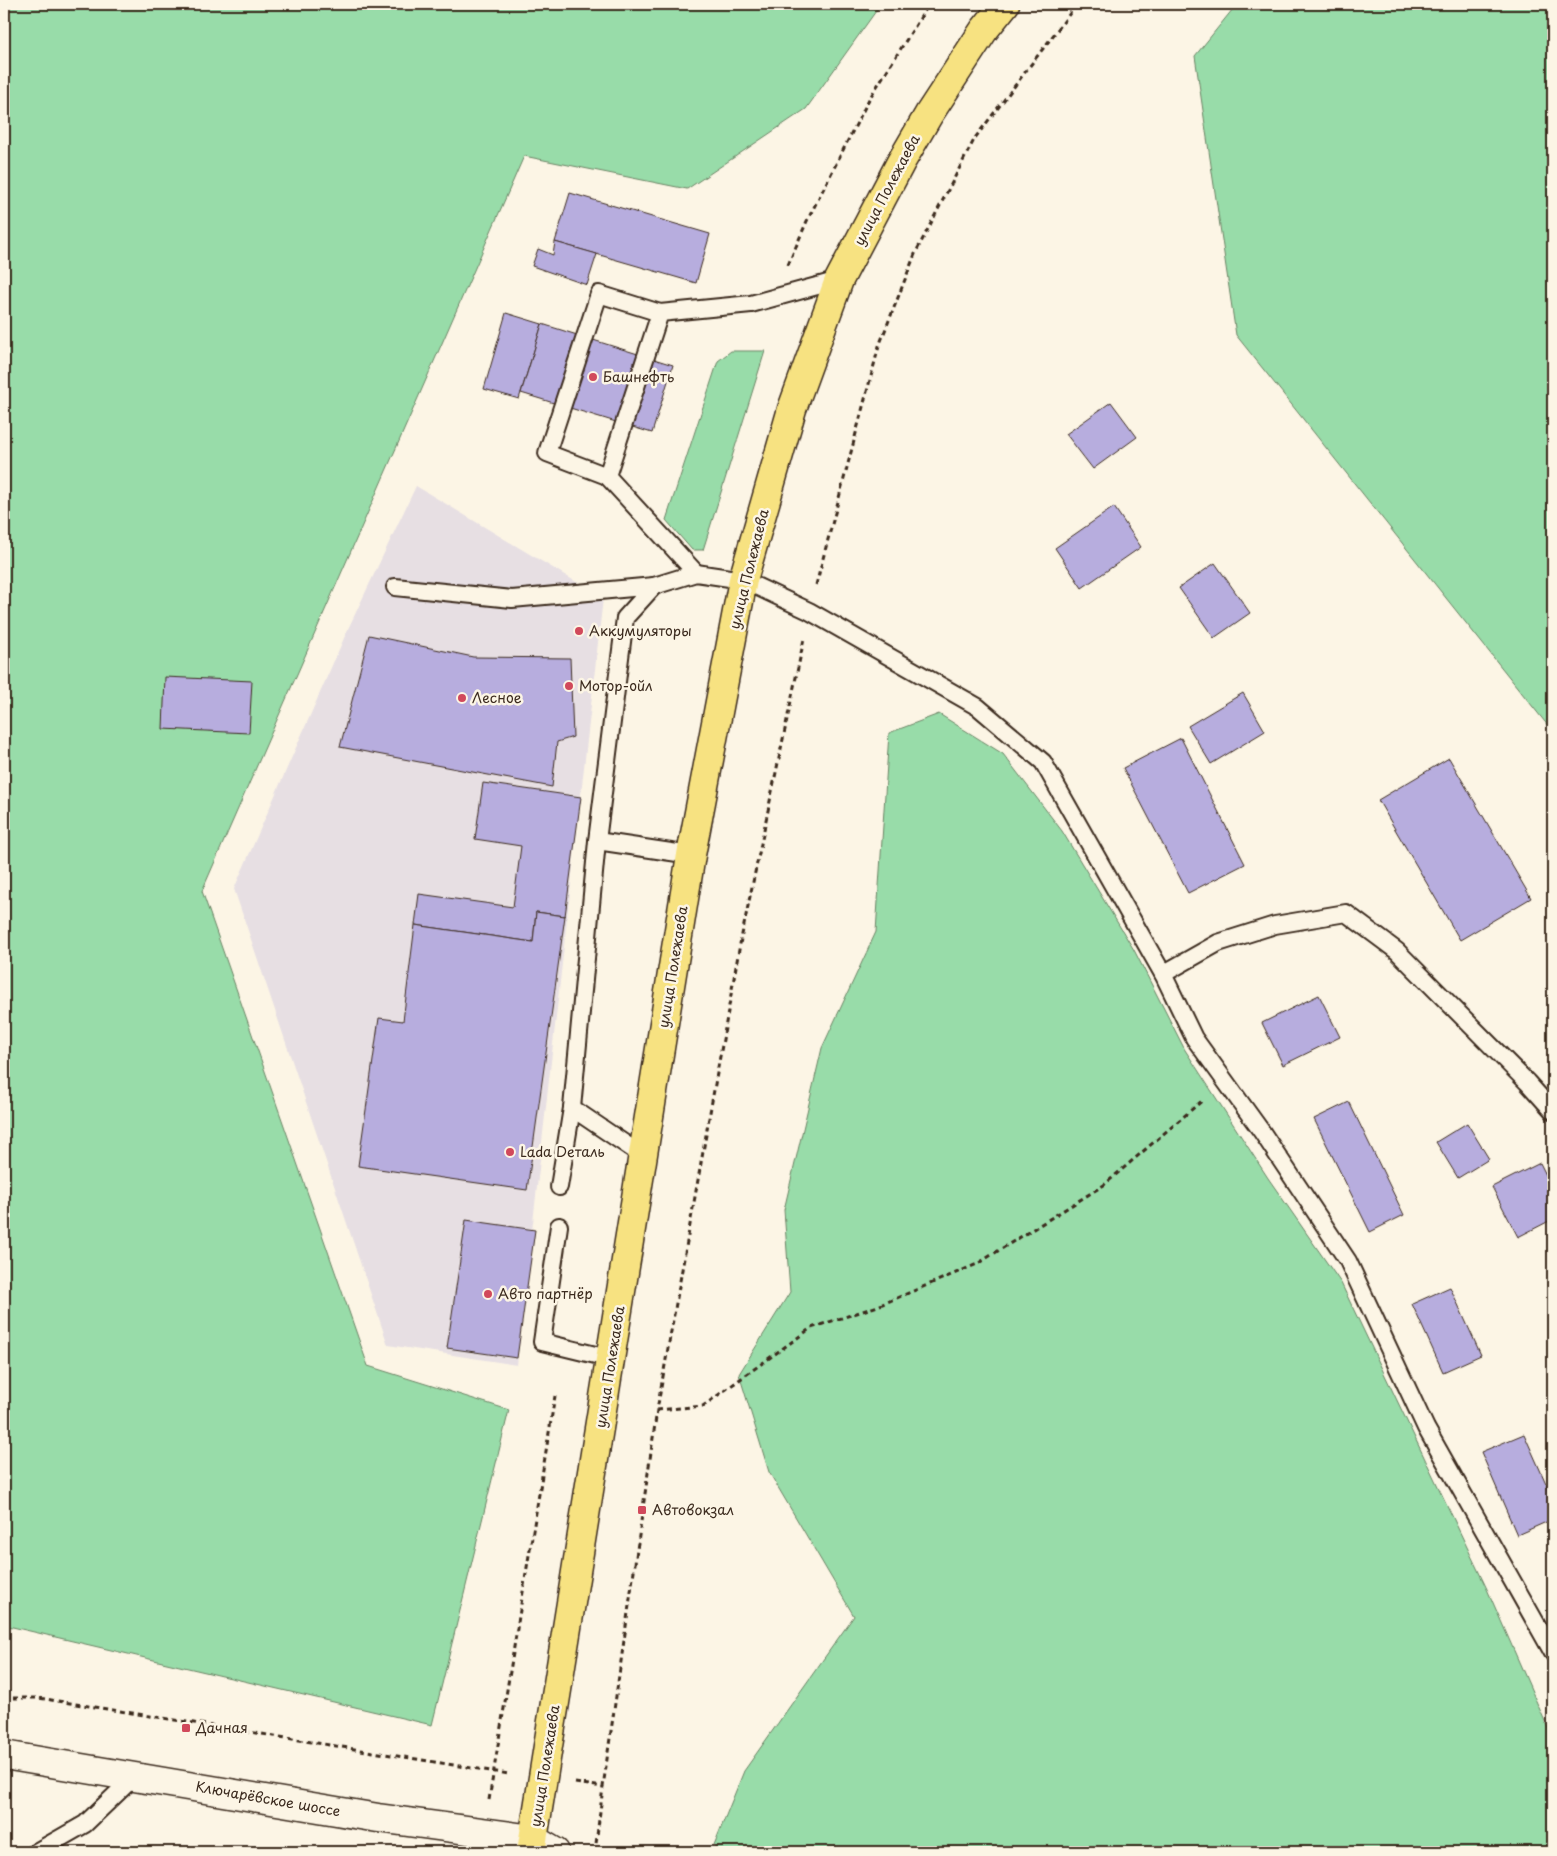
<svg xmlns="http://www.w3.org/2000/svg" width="1557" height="1856" viewBox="0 0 1557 1856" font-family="'Playpen Sans',sans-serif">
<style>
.built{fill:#e7dfe3}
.green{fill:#98dca9;stroke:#6a8364}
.building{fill:#b7adde;stroke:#3b2a1e}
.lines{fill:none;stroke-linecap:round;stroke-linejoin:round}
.service-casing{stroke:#3b2a1e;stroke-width:20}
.minor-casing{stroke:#3b2a1e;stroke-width:31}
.tertiary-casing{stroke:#3b2a1e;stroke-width:31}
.primary-casing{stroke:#3b2a1e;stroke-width:31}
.path{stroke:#3b2a1e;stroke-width:3;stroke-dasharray:5 4;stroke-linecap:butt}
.service{stroke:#fcf5e5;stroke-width:16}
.minor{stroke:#fcf5e5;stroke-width:28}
.tertiary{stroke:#fcf5e5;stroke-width:28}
.primary{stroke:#f7e281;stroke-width:28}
.poi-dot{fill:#d1495b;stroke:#fcf5e5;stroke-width:2}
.labels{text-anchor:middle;stroke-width:5;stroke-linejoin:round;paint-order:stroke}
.street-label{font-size:14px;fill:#3b2a1e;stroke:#fcf5e5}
.poi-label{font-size:14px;fill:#3b2a1e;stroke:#fcf5e5;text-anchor:start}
</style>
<rect width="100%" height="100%" fill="#fcf5e5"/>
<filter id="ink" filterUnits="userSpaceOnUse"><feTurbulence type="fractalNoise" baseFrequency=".02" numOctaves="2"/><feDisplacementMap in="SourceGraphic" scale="10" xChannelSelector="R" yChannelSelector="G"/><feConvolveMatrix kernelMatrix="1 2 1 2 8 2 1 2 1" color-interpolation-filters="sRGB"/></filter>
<g filter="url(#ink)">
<path class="built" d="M416 486 603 598 517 1365 388 1345 234 889 348 629Z"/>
<g class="green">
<path d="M4 4H881L806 109 687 189 524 156 202 891 368 1366 509 1410 432 1725 4 1625Z"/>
<path d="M1237 4H1553V732L1236 335 1195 56Z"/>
<path d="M731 351H765L703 550H692L666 520 718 361Z"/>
<path d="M939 714 1003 754 1062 831 1134 950 1185 1050 1268 1178 1341 1283 1487 1589 1551 1735 1553 1741V1836L1549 1852H719L714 1845 744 1771 854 1616 769 1472 739 1374 790 1292 784 1210 822 1048 876 932 889 733Z"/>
</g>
<g class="building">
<path d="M570 193 710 234 696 283 555 242Z"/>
<path d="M555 242 597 254 587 285 532 266 538 249 553 255Z"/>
<path d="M506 313 542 324 519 399 484 389Z"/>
<path d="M542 324 673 365 652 433 521 393Z"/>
<path d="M1111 402 1137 437 1093 469 1066 434Z"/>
<path d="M1114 507 1141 547 1082 588 1055 548Z"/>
<path d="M1215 563 1250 613 1214 638 1179 588Z"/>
<path d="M369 635 473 657 570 658 573 737 557 742 552 787 340 747Z"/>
<path d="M165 677 252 681 249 733 163 729Z"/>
<path d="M1243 693 1265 731 1211 764 1188 726Z"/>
<path d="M1181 738 1245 864 1188 893 1123 768Z"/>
<path d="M1449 758 1531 898 1460 940 1378 800Z"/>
<path d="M483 783 581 797 565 916 536 912 533 942 415 925 419 894 513 907 521 846 475 839Z"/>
<path d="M536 912 565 916 527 1190 358 1166 379 1018 403 1021 415 925 533 942Z"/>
<path d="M1319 995 1340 1037 1283 1065 1262 1023Z"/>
<path d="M1349 1102 1404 1215 1370 1232 1314 1119Z"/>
<path d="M1467 1123 1489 1159 1458 1178 1436 1142Z"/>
<path d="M1540 1163 1553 1189V1219L1518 1237 1492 1187Z"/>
<path d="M466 1220 535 1230 517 1358 447 1348Z"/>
<path d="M1450 1287 1481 1355 1443 1372 1412 1304Z"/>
<path d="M1524 1434 1553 1499V1519L1517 1535 1481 1452Z"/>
</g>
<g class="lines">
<defs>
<g id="service">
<path d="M607 476 547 453 599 294 660 313"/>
<path d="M696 573 607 476 660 313 751 304 839 280"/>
<path d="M395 587 512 599 654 586"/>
<path d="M597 841 572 1108 643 1156"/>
<path d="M691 855 597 841 625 618 654 586 696 573 743 580 809 611 978 707 1043 762 1163 974 1194 1038 1262 1132 1348 1261 1426 1428 1553 1653"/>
<path d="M1163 974 1218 943 1275 925 1346 913 1397 951 1527 1082 1553 1111"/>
<path d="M559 1187 572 1108"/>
<path d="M559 1226 542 1342 612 1359"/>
<path d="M36 1852 85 1824 134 1777"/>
</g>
<path id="minor" d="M533 1839 555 1852"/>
<path id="tertiary" d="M4 1755 378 1818 533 1839"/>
<path id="primary" d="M531 1852 691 855 743 580 792 409 839 280 901 162 929 114 984 30 1005 4"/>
</defs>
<use href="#service" class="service-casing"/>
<use href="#minor" class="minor-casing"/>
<use href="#tertiary" class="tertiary-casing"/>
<use href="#primary" class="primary-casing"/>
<g class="path">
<path d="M788 265 807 221 869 99 929 4"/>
<path d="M816 585 879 346 915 254 975 138 1077 4"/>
<path d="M657 1410 703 1406 811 1328 878 1306 977 1264 1104 1185 1204 1099"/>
<path d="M4 1698H39L509 1774"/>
<path d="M575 1783 603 1787 657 1410 740 944 804 639"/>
<path d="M489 1800 555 1396"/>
<path d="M595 1852 603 1787"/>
</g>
<use href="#service" class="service"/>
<use href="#minor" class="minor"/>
<use href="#tertiary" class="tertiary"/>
<use href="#primary" class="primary"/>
</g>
</g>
<g class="poi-dot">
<circle cx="593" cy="377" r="5"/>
<circle cx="579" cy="631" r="5"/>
<circle cx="569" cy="686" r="5"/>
<circle cx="462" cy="698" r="5"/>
<circle cx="510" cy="1152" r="5"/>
<circle cx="488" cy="1294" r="5"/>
<rect x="637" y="1505" width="10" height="10" rx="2.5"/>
<rect x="181" y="1723" width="10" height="10" rx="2.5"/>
</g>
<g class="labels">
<g class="street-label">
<text transform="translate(887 190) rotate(-62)" y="5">улица Полежаева</text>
<text transform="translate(749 569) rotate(-76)" y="5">улица Полежаева</text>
<text transform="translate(673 967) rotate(-81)" y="5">улица Полежаева</text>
<text transform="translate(610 1367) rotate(-81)" y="5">улица Полежаева</text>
<text transform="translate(545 1766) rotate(-81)" y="5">улица Полежаева</text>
<text transform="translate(268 1799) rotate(10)" y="5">Ключарёвское шоссе</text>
</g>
<g class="poi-label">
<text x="603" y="382">Башнефть</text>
<text x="589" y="636">Аккумуляторы</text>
<text x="579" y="691">Мотор-ойл</text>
<text x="472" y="703">Лесное</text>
<text x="520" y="1157">Lada Dеталь</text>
<text x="498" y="1299">Авто партнёр</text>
<text x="652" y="1515">Автовокзал</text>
<text x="196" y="1733">Дачная</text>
</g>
</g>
<rect width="1557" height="1856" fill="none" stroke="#fcf5e5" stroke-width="20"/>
<rect x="10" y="10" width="1537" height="1836" fill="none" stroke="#3b2a1e" stroke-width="2" filter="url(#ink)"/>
</svg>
